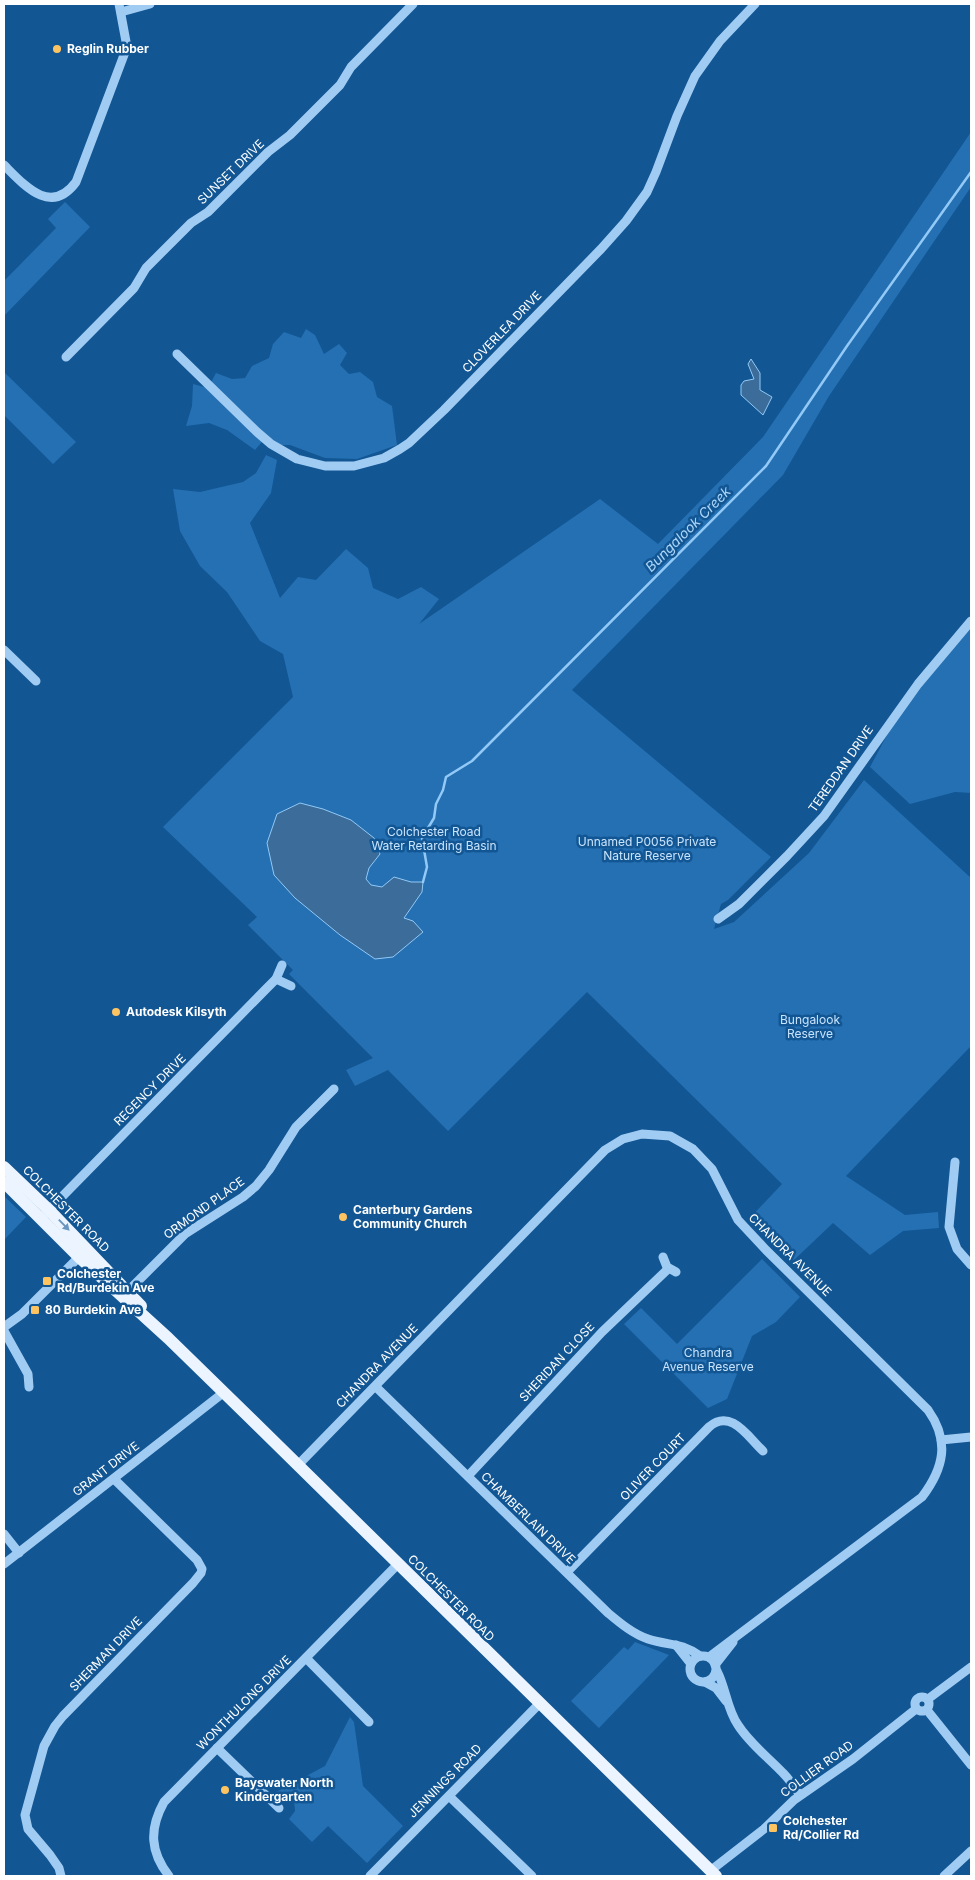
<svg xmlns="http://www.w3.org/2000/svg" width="975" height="1880" viewBox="0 0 975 1880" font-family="Inter,sans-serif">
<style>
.green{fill:#2470b3}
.water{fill:#3c6c99;stroke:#92c9f6}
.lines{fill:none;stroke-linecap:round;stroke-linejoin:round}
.stream{stroke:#92c9f6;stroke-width:2.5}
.minor{stroke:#a0ccf3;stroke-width:9}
.major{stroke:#ecf5ff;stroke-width:12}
.oneway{fill:#6996bf}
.poi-dot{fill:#ffc462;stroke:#125694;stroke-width:2}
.labels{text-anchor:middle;stroke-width:5;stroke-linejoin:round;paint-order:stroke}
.poi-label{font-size:12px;font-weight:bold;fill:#fff;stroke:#125694;text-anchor:start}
.street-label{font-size:12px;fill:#fff;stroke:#125694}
.park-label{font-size:12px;fill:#c8e4fd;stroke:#125694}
.water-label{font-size:14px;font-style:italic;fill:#add6f9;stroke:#125694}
</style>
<rect width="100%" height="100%" fill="#125694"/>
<g class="green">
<path d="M971 132V187L829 396 783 475 572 690 771 857 728 900 721 904 714 929 734 922 809 853 864 780 971 878V1046L846 1176 905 1215 938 1212 939 1228 903 1231 870 1255 833 1223 793 1261 749 1219 782 1184 587 992 448 1131 388 1070 355 1086 346 1070 373 1058 289 974 293 970 248 925 257 917 163 827 293 697 283 654 260 641 227 592 200 566 180 531 173 489 200 492 243 482 256 473 266 455 277 460 271 493 250 523 280 598 298 577 316 580 346 549 368 568 373 588 398 599 421 587 439 599 419 624 600 499 658 544 763 437Z"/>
<path d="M65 202 90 227 4 316V281L56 228 48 219Z"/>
<path d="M306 329 315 335 324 354 339 344 347 353 340 365 349 374 360 372 373 382 377 397 392 406 397 445 357 459 325 458 290 445H281L267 436 255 450 227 430 209 423 186 426 192 406 193 384 208 388 216 373 232 379 245 378 252 366 269 358 273 344 284 332 301 338Z"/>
<path d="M4 372 76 442 53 464 4 415Z"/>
<path d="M971 627V793L955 792 910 804 870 767 895 720 940 662Z"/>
<path d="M4 1196 26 1217 4 1240Z"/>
<path d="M762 1259 800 1297 776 1322 752 1336 727 1399 708 1408 624 1324 641 1308 677 1344Z"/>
<path d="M635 1642 669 1655 599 1728 571 1701 624 1647 628 1650Z"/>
<path d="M350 1717 354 1722 363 1786 403 1826 367 1863 328 1826 312 1842 289 1819 295 1811 294 1800 276 1792 325 1766Z"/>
</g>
<g class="water">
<path d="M751 359 760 373V390L772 397 763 415 741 395V385L744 381 754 379 748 364Z"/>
<path d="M300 803 323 809 351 820 374 838 380 854 369 868 366 879 371 885 382 887 394 877 411 882H423L422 892 404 918 413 921 423 932 393 957 375 959 340 935 295 898 274 875 267 843 277 814Z"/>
</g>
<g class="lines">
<path class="stream" d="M423 882 427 867 422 838 434 818 436 804 443 790 446 777 472 761 766 466 847 346 971 172"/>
<g class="minor">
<path d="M121 12 150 4"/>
<path d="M4 165C25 186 51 216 76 182L127 47 119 4"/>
<path d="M177 354 257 432 271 444 297 459 325 466H354L384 458 400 449 409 443 444 410 601 249 626 221 647 192 656 172 677 116 695 76 720 41 755 4"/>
<path d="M66 357 134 288 146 268 191 223 208 212 268 152 290 135 340 85 351 67 413 4"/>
<path d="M4 650 36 681"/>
<path d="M718 919 739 904 787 856 824 816 918 684 971 621"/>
<path d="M276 979 291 986"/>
<path d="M955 1162 949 1227 957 1249 971 1265"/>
<path d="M45 1214 267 988 276 979 282 965"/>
<path d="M663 1257 667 1267 676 1272"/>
<path d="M124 1295 185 1234 243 1197 256 1186 269 1170 296 1127 334 1089"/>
<path d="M4 1327 22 1314 82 1254"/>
<path d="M4 1331 28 1374 29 1387"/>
<path d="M376 1387 608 1613C620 1623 633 1634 648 1639 670 1646 680 1642 700 1656"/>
<path d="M941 1440 971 1437"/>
<path d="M298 1465 605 1150 623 1139 642 1134 670 1136 693 1149 712 1169 738 1220 766 1250 928 1410C950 1441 944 1468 922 1497L709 1657"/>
<path d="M468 1476 602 1332 668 1269"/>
<path d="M4 1534 19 1553"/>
<path d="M4 1564 223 1393"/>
<path d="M567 1572 709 1427C731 1408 748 1437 763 1451"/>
<path d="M676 1645 691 1664"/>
<circle cx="703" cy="1669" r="13"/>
<path d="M306 1658 369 1722"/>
<path d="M715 1665 733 1642"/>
<path d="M717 1671C726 1688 727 1710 738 1725 750 1744 768 1757 783 1773 790 1780 795 1788 800 1795"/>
<path d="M705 1682 716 1688 726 1701"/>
<circle cx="922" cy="1704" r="7"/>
<path d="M928 1699 971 1667"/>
<path d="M927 1710 971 1765"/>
<path d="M217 1748 279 1808"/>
<path d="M449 1796 532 1876"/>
<path d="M710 1871 764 1829 794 1800 853 1759 916 1709"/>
<path d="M61 1876 59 1868 50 1855 28 1829 25 1815 44 1746 55 1726 63 1716 193 1583 201 1573 202 1569 197 1560 114 1479"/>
<path d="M169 1876C150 1852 149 1829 164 1802L398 1564"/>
<path d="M370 1876 539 1704"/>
<path d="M944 1876 971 1851"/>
</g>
<g class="major">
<path d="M4 1167 49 1210 141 1306"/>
<path d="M4 1182 79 1257 168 1338 249 1417 716 1876"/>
</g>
</g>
<defs><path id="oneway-solid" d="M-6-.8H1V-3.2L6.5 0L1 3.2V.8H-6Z" transform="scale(1.25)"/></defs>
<use class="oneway" href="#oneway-solid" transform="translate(64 1225) rotate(46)"/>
<g class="poi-dot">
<circle cx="57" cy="49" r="5"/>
<circle cx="116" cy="1012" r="5"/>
<circle cx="343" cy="1217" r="5"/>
<rect x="42" y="1276" width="10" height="10" rx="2.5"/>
<rect x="30" y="1305" width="10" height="10" rx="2.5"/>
<circle cx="225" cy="1790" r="5"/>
<rect x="768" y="1823" width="10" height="10" rx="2.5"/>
</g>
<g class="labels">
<g class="poi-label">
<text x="67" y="53">Reglin Rubber</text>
<text x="126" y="1016">Autodesk Kilsyth</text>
<text x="353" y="1214">Canterbury Gardens<tspan x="353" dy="14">Community Church</tspan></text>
<text x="57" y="1278">Colchester<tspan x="57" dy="14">Rd/Burdekin Ave</tspan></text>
<text x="45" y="1314">80 Burdekin Ave</text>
<text x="235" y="1787">Bayswater North<tspan x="235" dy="14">Kindergarten</tspan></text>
<text x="783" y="1825">Colchester<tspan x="783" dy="14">Rd/Collier Rd</tspan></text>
</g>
<g class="street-label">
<text transform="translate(231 172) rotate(-44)" y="4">SUNSET DRIVE</text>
<text transform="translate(502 332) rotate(-46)" y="4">CLOVERLEA DRIVE</text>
<text transform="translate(841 769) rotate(-55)" y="4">TEREDDAN DRIVE</text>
<text transform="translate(150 1090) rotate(-45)" y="4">REGENCY DRIVE</text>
<text transform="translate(204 1208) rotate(-36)" y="4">ORMOND PLACE</text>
<text transform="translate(66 1209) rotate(45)" y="4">COLCHESTER ROAD</text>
<text transform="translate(790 1255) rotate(45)" y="4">CHANDRA AVENUE</text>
<text transform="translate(557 1362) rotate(-47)" y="4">SHERIDAN CLOSE</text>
<text transform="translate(377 1366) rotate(-46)" y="4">CHANDRA AVENUE</text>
<text transform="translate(653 1467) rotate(-46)" y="4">OLIVER COURT</text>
<text transform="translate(106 1469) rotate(-38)" y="4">GRANT DRIVE</text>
<text transform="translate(528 1518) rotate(44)" y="4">CHAMBERLAIN DRIVE</text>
<text transform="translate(451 1598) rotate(45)" y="4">COLCHESTER ROAD</text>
<text transform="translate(106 1654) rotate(-46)" y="4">SHERMAN DRIVE</text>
<text transform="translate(244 1703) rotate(-45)" y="4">WONTHULONG DRIVE</text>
<text transform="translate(817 1769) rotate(-36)" y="4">COLLIER ROAD</text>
<text transform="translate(445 1781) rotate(-45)" y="4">JENNINGS ROAD</text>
</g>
<g class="park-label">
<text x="434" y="836">Colchester Road<tspan x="434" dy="14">Water Retarding Basin</tspan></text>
<text x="647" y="846">Unnamed P0056 Private<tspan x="647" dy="14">Nature Reserve</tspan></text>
<text x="810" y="1024">Bungalook<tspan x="810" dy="14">Reserve</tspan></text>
<text x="708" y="1357">Chandra<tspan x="708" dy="14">Avenue Reserve</tspan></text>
</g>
<g class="water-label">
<text transform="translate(688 529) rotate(-45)" y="5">Bungalook Creek</text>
</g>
</g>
<rect width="975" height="1880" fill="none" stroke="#ffffff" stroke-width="10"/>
</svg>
